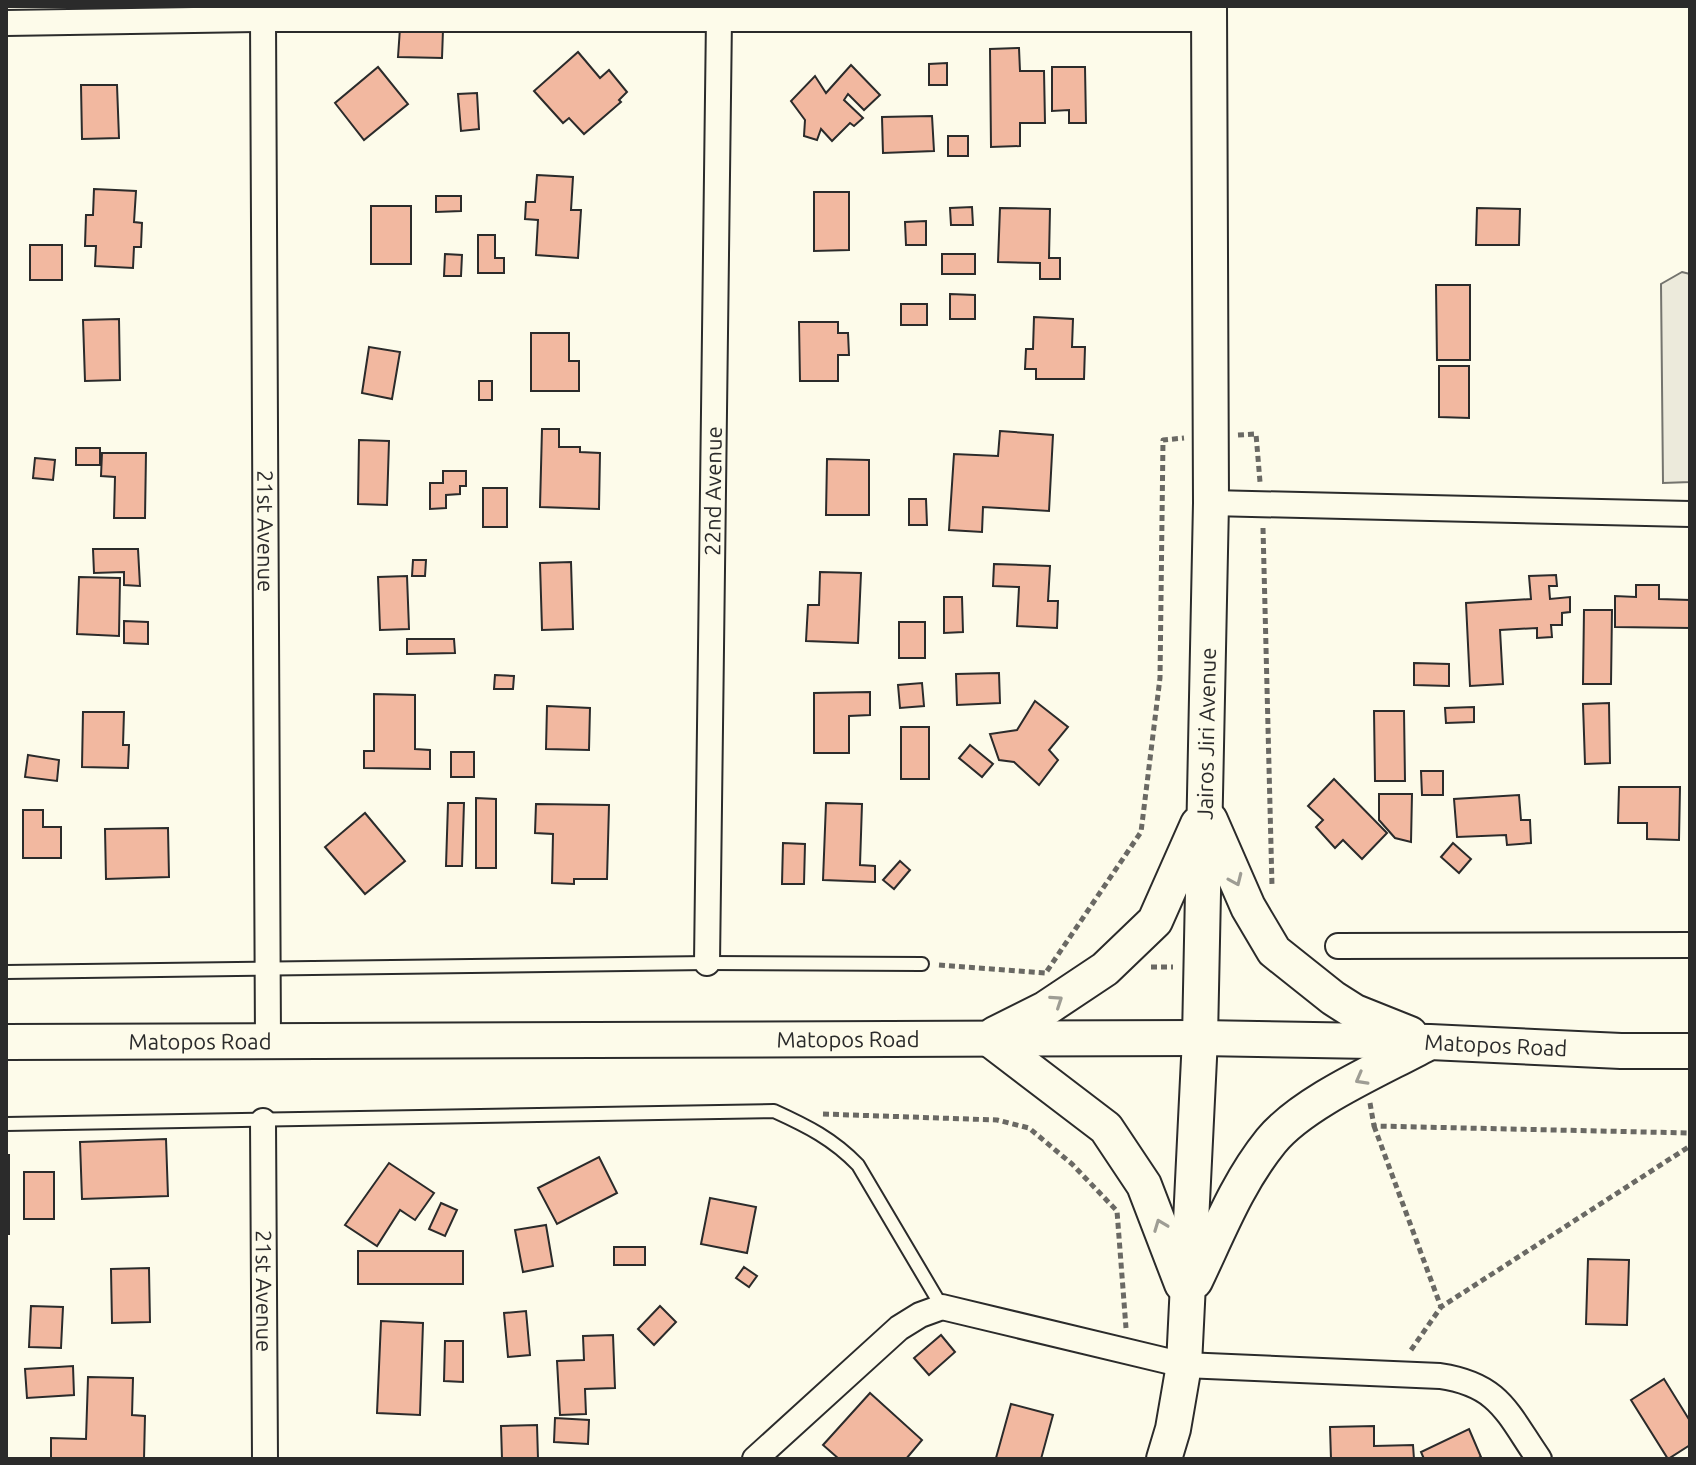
<svg xmlns="http://www.w3.org/2000/svg" width="1696" height="1465" viewBox="0 0 1696 1465" font-family="Ubuntu,sans-serif">
<style>
.parking{fill:#eceadb;stroke:#74746e;stroke-width:2}
.building{fill:#f2b8a0;stroke:#2b2b2b;stroke-width:2}
.lines{fill:none;stroke-linecap:round;stroke-linejoin:round}
.lane-casing{stroke:#2b2b2b;stroke-width:16}
.street-casing{stroke:#2b2b2b;stroke-width:28}
.secondary-casing{stroke:#2b2b2b;stroke-width:38}
.path{stroke:#6a6964;stroke-width:5;stroke-dasharray:6 4;stroke-linecap:butt}
.lane{stroke:#fdfbea;stroke-width:12}
.street{stroke:#fdfbea;stroke-width:24}
.secondary{stroke:#fdfbea;stroke-width:34}
.oneway{stroke:#9e9d94}
.labels{text-anchor:middle;stroke-width:6;stroke-linejoin:round;paint-order:stroke}
.street-label{font-size:22px;fill:#2b2b2b;stroke:#fdfbea}
</style>
<rect width="100%" height="100%" fill="#fdfbea"/>
<path class="parking" d="M1682 272 1690 274V482L1663 483 1661 284Z"/>
<g class="building">
<path d="M400 28 443 30 442 58 398 57Z"/>
<path d="M1019 48 1020 71H1044L1045 123H1020V146L991 147 990 49Z"/>
<path d="M578 52 600 78 609 70 627 92 619 100 621 102 584 134 569 118 563 123 534 91Z"/>
<path d="M947 63V85H929V64Z"/>
<path d="M851 65 880 95 864 110 848 94 844 100 863 118 854 126 850 123 832 141 821 129 817 140 804 136 805 120 791 101 815 76 826 93Z"/>
<path d="M378 67 408 104 364 140 335 103Z"/>
<path d="M1052 67H1085L1086 123H1069V110L1052 111Z"/>
<path d="M81 85H117L119 138 82 139Z"/>
<path d="M477 93 479 129 461 131 458 94Z"/>
<path d="M932 116 934 151 883 153 882 117Z"/>
<rect x="948" y="136" width="20" height="20"/>
<path d="M537 175 573 177 571 210H581L578 258 536 255 538 220 525 219 526 202H535Z"/>
<path d="M94 189 136 191 134 222 142 223 141 247H134L133 268 95 266 96 246H85L86 215H93Z"/>
<path d="M814 192H849V250L814 251Z"/>
<path d="M436 196H461V211L436 212Z"/>
<rect x="371" y="206" width="40" height="58"/>
<path d="M972 207 973 225H951L950 208Z"/>
<path d="M1000 208 1050 209 1049 258H1060V279H1040V263L998 262Z"/>
<path d="M1477 208 1520 209 1519 245H1476Z"/>
<path d="M926 221V245H906L905 222Z"/>
<path d="M478 235H495V258H504V273H478Z"/>
<rect x="30" y="245" width="32" height="35"/>
<path d="M445 254 462 255 461 276H444Z"/>
<rect x="942" y="254" width="33" height="20"/>
<path d="M1436 285H1470V360H1437Z"/>
<path d="M950 294 975 295V319H950Z"/>
<rect x="901" y="304" width="26" height="21"/>
<path d="M1034 317 1073 319 1072 347H1085L1084 379H1036V369H1025L1026 349H1033Z"/>
<path d="M119 319 120 380 85 381 83 320Z"/>
<path d="M799 322H838V333H848L849 355H838V381H800Z"/>
<path d="M531 333H569V361H579V391H531Z"/>
<path d="M369 347 400 352 392 399 362 393Z"/>
<path d="M1439 366H1469V418L1439 417Z"/>
<rect x="479" y="381" width="13" height="19"/>
<path d="M542 429H559V447H580V452L600 453 599 509 540 507Z"/>
<path d="M1000 431 1053 435 1049 511 983 507 982 532 949 530 954 454 998 456Z"/>
<path d="M359 440 389 441 387 505 358 504Z"/>
<rect x="76" y="448" width="24" height="17"/>
<path d="M102 453H146L145 518H114L115 477 101 476Z"/>
<path d="M35 458 55 460 53 480 33 478Z"/>
<path d="M827 459 869 460V515H826Z"/>
<path d="M443 471H466V486H460V494L446 495V508L430 509V483H443Z"/>
<rect x="483" y="488" width="24" height="39"/>
<path d="M909 499H926L927 525H909Z"/>
<path d="M93 549H138L140 586 124 585V572L94 573Z"/>
<path d="M413 560H426L425 576H412Z"/>
<path d="M571 562 573 629 542 630 540 563Z"/>
<path d="M994 564 1050 566 1048 601H1058L1057 628 1017 626 1019 587 993 586Z"/>
<path d="M820 572 861 573 858 643 806 641 808 605H819Z"/>
<path d="M1556 575 1557 586H1549L1550 599 1570 597V612L1562 613V625H1551L1552 637 1537 638V628L1500 630 1503 684 1470 686 1466 603 1531 599 1529 576Z"/>
<path d="M407 576 409 629 380 630 378 577Z"/>
<path d="M79 577 120 578 119 636 77 634Z"/>
<path d="M1636 585H1659V599L1690 600V628L1615 627V596L1636 597Z"/>
<path d="M944 597H962L963 632 944 633Z"/>
<path d="M1584 610H1612L1611 684H1583Z"/>
<path d="M124 621 148 622V644L124 643Z"/>
<rect x="899" y="622" width="26" height="36"/>
<path d="M407 639H454L455 653 407 654Z"/>
<path d="M1414 663 1449 664V686L1414 685Z"/>
<path d="M999 673 1000 703 957 705 956 674Z"/>
<path d="M495 675 514 676 513 689H494Z"/>
<path d="M922 683 924 706 900 708 898 685Z"/>
<path d="M870 692V715L849 716V753H814V693Z"/>
<path d="M374 694 415 695V749L430 750V769L364 768V751H374Z"/>
<path d="M1035 701 1068 727 1049 750 1058 760 1039 785 1014 762 999 760 990 734 1017 730Z"/>
<path d="M1609 703 1610 763 1585 764 1583 704Z"/>
<path d="M547 706 590 708 589 750 546 749Z"/>
<path d="M1474 707V722L1446 723 1445 708Z"/>
<path d="M1374 711H1404L1405 781H1375Z"/>
<path d="M83 712H124L123 745H129L128 768 82 767Z"/>
<rect x="901" y="727" width="28" height="52"/>
<path d="M970 745 993 764 982 777 959 758Z"/>
<rect x="451" y="752" width="23" height="25"/>
<path d="M28 755 59 760 57 781 25 777Z"/>
<path d="M1421 771H1443V795H1422Z"/>
<path d="M1334 779 1387 833 1362 859 1343 840 1335 848 1316 827 1323 820 1308 806Z"/>
<path d="M1619 787H1680L1679 840 1647 839V823H1618Z"/>
<path d="M1379 794H1412L1411 842 1395 838 1379 820Z"/>
<path d="M1519 795 1521 820H1530L1531 843 1507 845 1506 835 1457 837 1454 799Z"/>
<path d="M476 798 496 799V868H476Z"/>
<path d="M448 803H464L462 866H446Z"/>
<path d="M826 803 862 804 860 865 875 866V882L823 880Z"/>
<path d="M536 804 609 805 607 879H574V884L552 883 553 834 535 833Z"/>
<path d="M23 810H43V827H61V858H23Z"/>
<path d="M365 813 405 861 365 894 325 847Z"/>
<path d="M168 828 169 877 106 879 105 829Z"/>
<path d="M783 843 805 844 804 884H782Z"/>
<path d="M1453 843 1471 859 1459 873 1441 857Z"/>
<path d="M900 861 910 870 894 889 883 880Z"/>
<path d="M166 1139 168 1196 82 1199 80 1142Z"/>
<rect x="6" y="1155" width="3" height="79"/>
<path d="M599 1157 617 1193 557 1224 538 1188Z"/>
<path d="M389 1163 434 1193 415 1220 400 1210 377 1246 345 1225Z"/>
<rect x="24" y="1172" width="30" height="47"/>
<path d="M710 1198 756 1207 747 1253 701 1244Z"/>
<path d="M441 1203 457 1210 445 1236 429 1229Z"/>
<path d="M546 1225 553 1266 523 1272 515 1230Z"/>
<rect x="614" y="1247" width="31" height="18"/>
<rect x="358" y="1251" width="105" height="33"/>
<path d="M1588 1259 1629 1260 1627 1325 1586 1324Z"/>
<path d="M744 1267 757 1276 749 1287 736 1278Z"/>
<path d="M149 1268 150 1322 112 1323 111 1269Z"/>
<path d="M31 1306 63 1307 61 1348 29 1347Z"/>
<path d="M660 1306 676 1322 654 1345 638 1329Z"/>
<path d="M526 1311 530 1355 508 1357 504 1313Z"/>
<path d="M381 1321 423 1323 420 1415 377 1413Z"/>
<path d="M613 1335 615 1388 585 1389 586 1414 560 1415 557 1361 584 1360 583 1336Z"/>
<path d="M941 1335 955 1352 929 1375 914 1358Z"/>
<path d="M445 1341H463V1382L444 1381Z"/>
<path d="M73 1366 74 1395 27 1398 25 1369Z"/>
<path d="M88 1377 133 1378 132 1415 145 1416 144 1459H51V1438L86 1439Z"/>
<path d="M1664 1379 1690 1421V1445L1668 1459 1631 1400Z"/>
<path d="M870 1393 922 1440 906 1459H839L823 1445Z"/>
<path d="M1011 1404 1053 1415 1041 1459 996 1458Z"/>
<path d="M555 1418 589 1420 588 1444 554 1442Z"/>
<path d="M537 1425 538 1459H502L501 1426Z"/>
<path d="M1374 1426V1446L1413 1445 1414 1459H1331L1330 1427Z"/>
<path d="M1469 1429 1481 1457 1476 1459H1424L1421 1452Z"/>
</g>
<g class="lines">
<defs>
<g id="lane">
<path d="M6 972 707 963 922 964"/>
<path d="M6 1124 774 1111C807 1126 833 1139 858 1165L942 1307"/>
</g>
<g id="street">
<path id="s1" d="M263 19 268 1043"/>
<path d="M6 23 263 19H1209"/>
<path d="M1211 503 1690 514"/>
<path d="M1338 946 1690 945"/>
<path id="s2" d="M707 963 719 18"/>
<path id="s3" d="M263 1121 265 1459"/>
<path d="M755 1459 899 1328 920 1315 942 1307 1184 1365 1440 1376C1500 1385 1507 1413 1539 1459"/>
</g>
<g id="secondary">
<path d="M1210 820 1248 907 1274 951 1333 998 1355 1012 1410 1034"/>
<path d="M995 1034 1045 1009 1105 969 1155 921 1198 824"/>
<path d="M988 1038 1106 1128 1144 1185 1182 1284"/>
<path id="s4" d="M6 1042 1200 1038 1430 1042 1621 1051H1690"/>
<path d="M1195 1281C1218 1233 1237 1183 1271 1141 1303 1102 1380 1069 1426 1044"/>
<path id="s5" d="M1164 1459 1173 1429 1184 1365 1200 1038 1211 503 1209 6"/>
</g>
</defs>
<use href="#lane" class="lane-casing"/>
<use href="#street" class="street-casing"/>
<use href="#secondary" class="secondary-casing"/>
<g class="path">
<path d="M1238 435 1256 434 1260 482"/>
<path d="M1263 528 1272 886"/>
<path d="M939 965 1045 973"/>
<path d="M1151 967H1173"/>
<path d="M1047 971 1141 832 1160 678 1163 440 1184 438"/>
<path d="M1370 1103 1374 1126 1690 1133"/>
<path d="M823 1114 997 1120 1029 1128 1072 1164 1117 1211 1126 1328"/>
<path d="M1374 1126 1441 1307"/>
<path d="M1411 1350 1441 1307 1690 1146"/>
</g>
<use href="#lane" class="lane"/>
<use href="#street" class="street"/>
<use href="#secondary" class="secondary"/>
</g>
<defs><path id="oneway-chevron" d="M-2-3.5L2.5 0L-2 3.5" fill="none" stroke-width="1.6" stroke-linecap="round" stroke-linejoin="round" transform="scale(2)"/></defs>
<g class="oneway">
<use href="#oneway-chevron" transform="translate(1236 880) rotate(66)"/>
<use href="#oneway-chevron" transform="translate(1057 1001) rotate(-34)"/>
<use href="#oneway-chevron" transform="translate(1361 1079) rotate(151)"/>
<use href="#oneway-chevron" transform="translate(1160 1225) rotate(-111)"/>
</g>
<g class="labels">
<g class="street-label">
<text dy="8" stroke="none"><textPath href="#s2" startOffset="472">22nd Avenue</textPath></text>
<text dy="8" stroke="none"><textPath href="#s1" startOffset="512">21st Avenue</textPath></text>
<text dy="8" stroke="none"><textPath href="#s5" startOffset="728">Jairos Jiri Avenue</textPath></text>
<text dy="8" stroke="none"><textPath href="#s4" startOffset="842">Matopos Road</textPath></text>
<text dy="8" stroke="none"><textPath href="#s4" startOffset="194">Matopos Road</textPath></text>
<text dy="8" stroke="none"><textPath href="#s4" startOffset="1490">Matopos Road</textPath></text>
<text dy="8" stroke="none"><textPath href="#s3" startOffset="170">21st Avenue</textPath></text>
</g>
</g>
<rect width="1696" height="1465" fill="none" stroke="#2b2b2b" stroke-width="16"/>
</svg>
